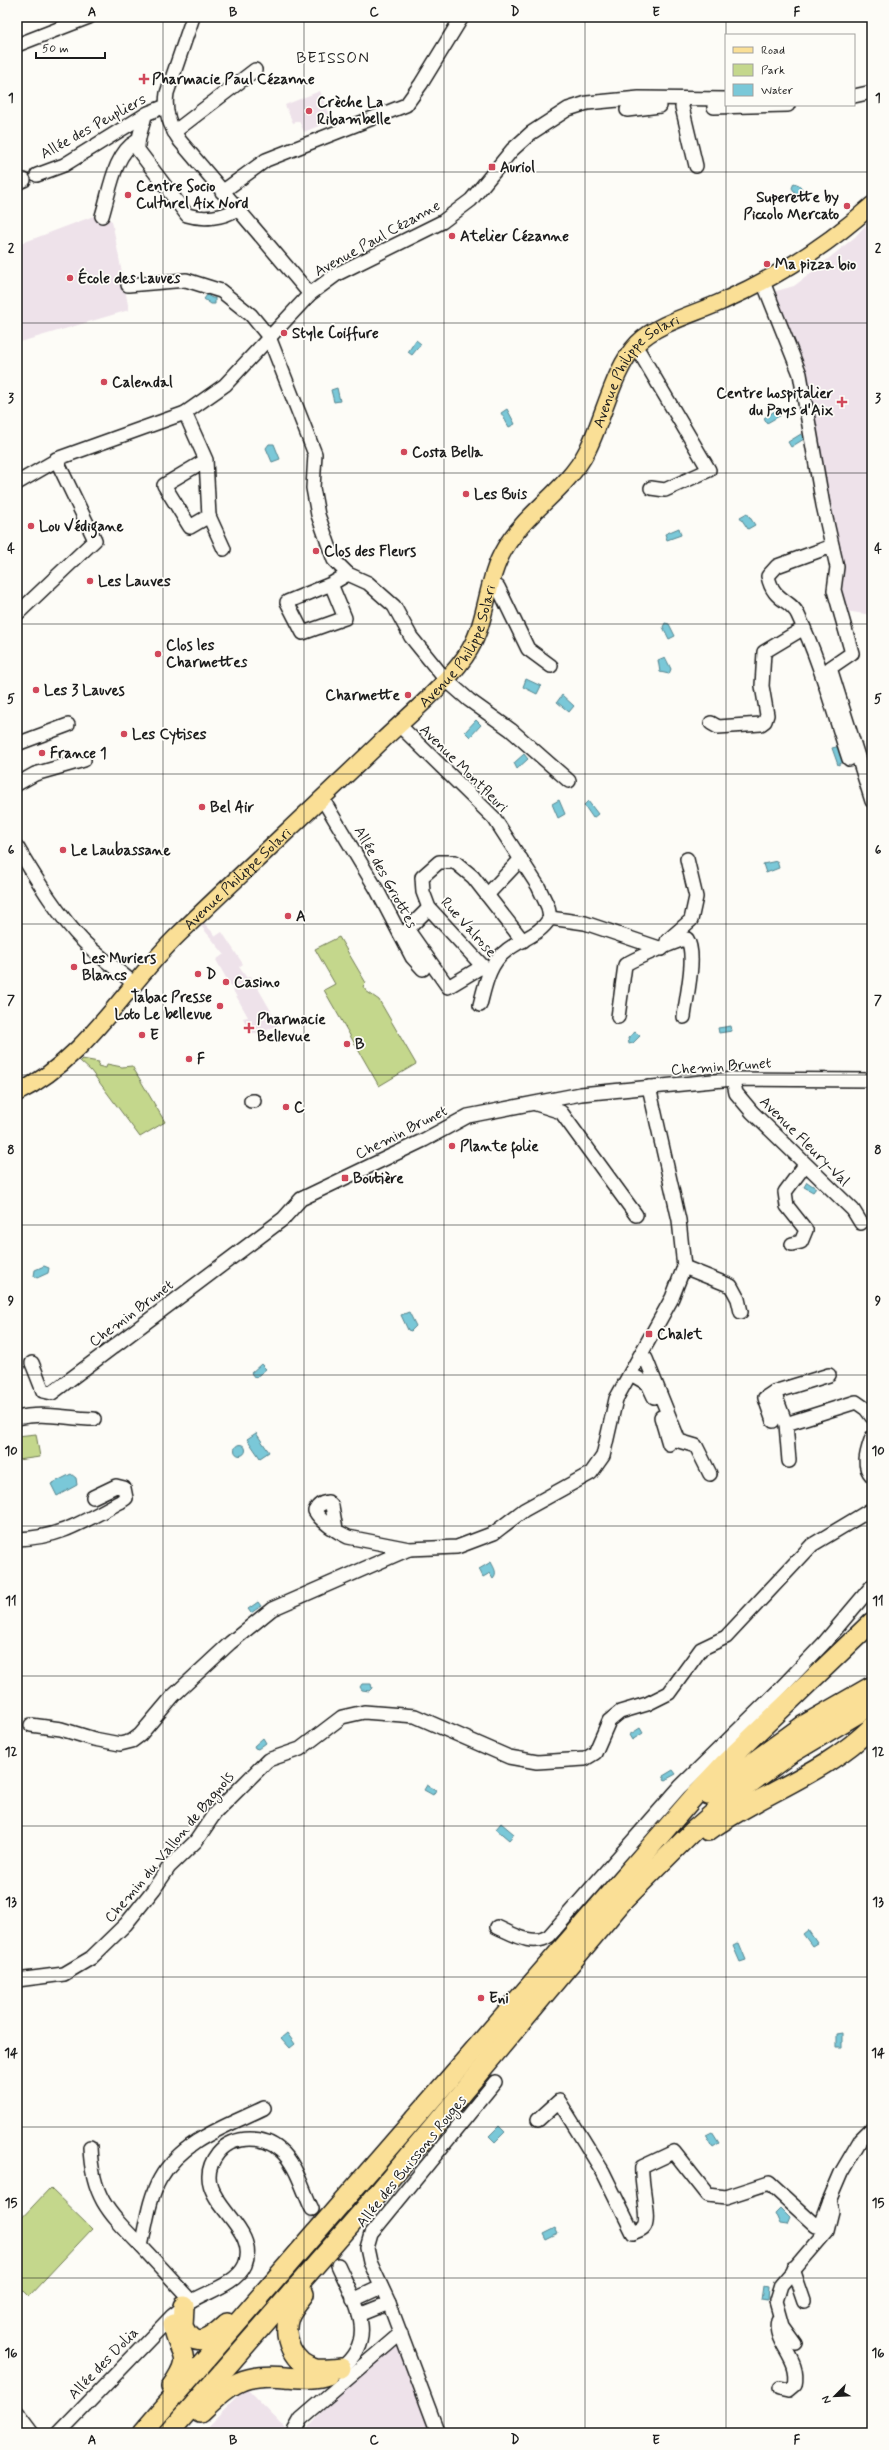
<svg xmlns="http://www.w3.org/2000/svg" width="889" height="2450" viewBox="0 0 889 2450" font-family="Mynerve,sans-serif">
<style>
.built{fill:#eee2ea}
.green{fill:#c4d78c;stroke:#707a54}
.water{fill:#7ac8d8;stroke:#54838d}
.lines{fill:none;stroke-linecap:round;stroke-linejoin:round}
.minor-tunnel{stroke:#dbdad6;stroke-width:13;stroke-dasharray:13 6;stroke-linecap:butt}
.minor-casing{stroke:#1c1c1c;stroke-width:16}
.major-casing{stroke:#1c1c1c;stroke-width:19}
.highway-casing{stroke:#1c1c1c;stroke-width:22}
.minor{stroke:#fdfcf7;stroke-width:13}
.major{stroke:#fadf96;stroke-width:16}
.highway{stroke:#fadf96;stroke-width:19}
.grid{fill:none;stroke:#1c1c1c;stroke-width:1;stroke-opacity:0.55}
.poi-dot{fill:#d1495b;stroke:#fdfcf7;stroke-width:1.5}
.labels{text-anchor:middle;stroke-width:3.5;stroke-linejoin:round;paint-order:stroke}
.poi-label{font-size:15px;font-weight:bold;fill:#1c1c1c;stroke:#fdfcf7;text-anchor:start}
.street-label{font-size:15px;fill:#1c1c1c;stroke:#fdfcf7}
.neighbourhood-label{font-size:16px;letter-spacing:1px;fill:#1c1c1c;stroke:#fdfcf7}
.neatline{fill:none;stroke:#1c1c1c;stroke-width:1.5}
.grid-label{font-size:13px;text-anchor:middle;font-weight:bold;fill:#1c1c1c}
</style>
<rect width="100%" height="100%" fill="#fdfcf7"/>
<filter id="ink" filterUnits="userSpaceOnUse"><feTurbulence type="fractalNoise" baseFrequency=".025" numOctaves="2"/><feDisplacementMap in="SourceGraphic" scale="8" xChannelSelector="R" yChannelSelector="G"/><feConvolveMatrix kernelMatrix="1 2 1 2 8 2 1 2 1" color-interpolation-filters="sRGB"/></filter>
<g filter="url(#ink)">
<g class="built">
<path d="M320 91 331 121 304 132 299 121 293 123 285 105Z"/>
<path d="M99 214 112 221 129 310 17 343V245Z"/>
<path d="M872 218V615L845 611 840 592 816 424 807 381 773 292 794 286 806 277 855 237Z"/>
<path d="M204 923 216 936 222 932 243 964 239 967 247 978 251 976 279 1025 261 1033H250L243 1018 248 1017 216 960 224 954 201 926Z"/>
<path d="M398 2344 431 2433H303L344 2387Z"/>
<path d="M246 2388 290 2433H202Z"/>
</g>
<g class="green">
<path d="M339 937 366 983 363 986 366 991 379 1000 416 1064 379 1086 324 990 335 984 315 949Z"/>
<path d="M82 1059 99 1062 98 1066 106 1068 107 1064 122 1067 132 1066 165 1122 140 1137 91 1071 80 1061Z"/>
<path d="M36 1434 40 1457 17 1460V1436Z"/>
<path d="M50 2188 92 2229 29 2296 17 2284V2223Z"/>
</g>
<g class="water">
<path d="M794 183 799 185 803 192 798 197 792 188Z"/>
<path d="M207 295 212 298H215V304H211L204 299Z"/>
<path d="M416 340 421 344 412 355 408 352Z"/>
<path d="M337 388 340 401 334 402 331 390Z"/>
<path d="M507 409 515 424 509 427 501 413Z"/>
<path d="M778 409 781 415 767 423 764 418Z"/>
<path d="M801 434 804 439 791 447 788 442Z"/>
<path d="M269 444H274L280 459 272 462 266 448Z"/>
<path d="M747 513 755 525 748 529 740 517Z"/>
<path d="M679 528 681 535 667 540 665 534Z"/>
<path d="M665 623 669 624 675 636 669 639 663 627Z"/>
<path d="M665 657 671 669 669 674 660 672 658 660Z"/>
<path d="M526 679 541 686 537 694 523 687Z"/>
<path d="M562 695 574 706 569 712 557 702Z"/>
<path d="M476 720 481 725 470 737 465 732Z"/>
<path d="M840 746 845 761 838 765 832 748Z"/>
<path d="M524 754 528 759 517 769 514 763Z"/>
<path d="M559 800 565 814 558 818 552 804Z"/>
<path d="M588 801 598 814 593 818 584 805Z"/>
<path d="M777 861 779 868 766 873 763 864Z"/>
<path d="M731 1026 732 1031 719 1033 718 1028Z"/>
<path d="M635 1032 640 1036 633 1043 629 1044 628 1038Z"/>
<path d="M807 1182 816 1188 813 1192 804 1187Z"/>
<path d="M44 1266 49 1268 48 1273 37 1278 34 1276 35 1270Z"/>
<path d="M409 1312 416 1326 411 1331 408 1330 401 1315Z"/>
<path d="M261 1364 266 1369 255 1378 251 1373Z"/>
<path d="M256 1433 269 1452 260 1458 247 1439Z"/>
<circle cx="240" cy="1450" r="5.5"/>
<path d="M71 1474 76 1478 77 1485 57 1496 51 1484Z"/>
<path d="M491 1562C494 1568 498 1573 493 1578L490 1573 483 1577 479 1569Z"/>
<path d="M258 1602 261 1606 251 1613 248 1609Z"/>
<path d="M362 1684H371L372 1688 369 1691 362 1690 360 1687Z"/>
<path d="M640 1728 643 1733 632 1740 629 1735Z"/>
<path d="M263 1738 266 1743 258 1749 255 1748 254 1746Z"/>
<path d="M673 1770 676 1774 665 1780 663 1776Z"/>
<path d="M427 1785 436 1790 433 1795 424 1790Z"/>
<path d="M501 1823 514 1834 509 1840 496 1829Z"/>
<path d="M808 1930 817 1943 812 1946 803 1934Z"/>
<path d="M739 1943 746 1960 740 1962 733 1946Z"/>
<path d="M287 2033 295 2044 290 2048 281 2038Z"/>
<path d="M842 2033V2047H836V2034Z"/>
<path d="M499 2126 505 2132 495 2142 489 2136Z"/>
<path d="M712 2132 719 2143 713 2147 706 2135Z"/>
<path d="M780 2208 790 2218 787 2225 780 2224 775 2213Z"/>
<path d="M555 2228 558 2234 546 2240 543 2234Z"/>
<path d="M763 2286 768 2287 767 2301 761 2300Z"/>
</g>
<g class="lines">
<path class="minor-tunnel" d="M312 2209 333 2254"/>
<defs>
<g id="minor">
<path d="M193 17 167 93C164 112 170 126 180 141L310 294"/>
<path d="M17 45 89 17"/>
<path d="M854 96 872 92"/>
<path d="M682 107 696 166"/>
<path d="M714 107 788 105"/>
<path d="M627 110 660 106"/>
<path d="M145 115C143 127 137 137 138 150L187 215C203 220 223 218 237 209"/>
<path d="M174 132 255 70"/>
<path d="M37 175 64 165 148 113 166 106"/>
<path d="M17 183 24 180"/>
<path d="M222 192 266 160 406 105 421 84 462 17"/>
<path d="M102 216C110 191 114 153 137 141"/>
<path d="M763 282 800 374 823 505 837 567 834 590 852 653 830 668 872 801"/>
<path d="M128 285 186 280 221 291 251 315 269 337 315 454 313 488 318 515 334 560 348 574 368 583 394 606 411 637 445 679 469 700 511 730 569 781"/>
<path d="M634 347 640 353 709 470 665 490 651 488"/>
<path d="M185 413 206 460 164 485 190 527 209 516 206 460"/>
<path d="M17 483 62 457 185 413 225 385 310 294 337 274 442 222 471 200 512 150 531 133 568 109 587 103 639 98 726 99"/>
<path d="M209 516 224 549"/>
<path d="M832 546 777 566 768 576C773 602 791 599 798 615 820 661 833 711 849 759"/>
<path d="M331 584 345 618 303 633 287 602 331 584 348 574"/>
<path d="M489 584 498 587 528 649 551 666"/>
<path d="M17 614 95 540 56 459"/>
<path d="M711 723 718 727 761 724 765 721 767 715 762 686 764 652 804 628"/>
<path d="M399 725 494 818 538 886 548 907 550 918"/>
<path d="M17 744 68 725"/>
<path d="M17 784 35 774 84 760"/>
<path d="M322 798 377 890 412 957 423 969"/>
<path d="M17 847C37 880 57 914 84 942 100 958 118 969 134 984"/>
<path d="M487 895 521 859"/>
<path d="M429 908 409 928 410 933 448 987 483 966"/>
<path d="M667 941 691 920 696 897 687 859"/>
<path d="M489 973 429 908 423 892 422 877 439 862H455L473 877 523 941"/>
<path d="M480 1005C485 986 489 963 506 951 521 939 540 935 550 918L585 923 662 949"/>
<path d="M618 1017 625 965C629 961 680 939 687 939 697 954 686 998 684 1017"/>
<path d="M733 1079 736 1093 752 1112 853 1210 861 1223"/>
<path d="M251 1101H254"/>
<path d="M536 1104 561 1112 636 1215"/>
<path d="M792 1244 801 1242 806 1230 787 1206 785 1192 805 1165"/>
<path d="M684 1267 731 1286 738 1299 741 1312"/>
<path d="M640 1358 646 1359 679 1441 696 1446 710 1474"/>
<path d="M32 1363 43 1391 52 1393 283 1219 301 1199 424 1140 468 1116 581 1094 733 1079 872 1080"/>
<path d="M631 1374 648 1384 654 1397"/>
<path d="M661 1417 669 1444"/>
<path d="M17 1418C43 1411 67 1419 94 1419"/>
<path d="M773 1421 765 1398 774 1392"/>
<path d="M786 1424 774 1392 829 1375"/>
<path d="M872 1437C868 1450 861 1465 872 1476"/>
<path d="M789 1461 786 1424 856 1402 866 1409 872 1417"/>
<path d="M336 1529 332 1506 328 1502C321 1503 318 1505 315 1511 321 1522 337 1532 348 1537L409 1549 457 1547 494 1533 524 1510 591 1473 603 1456 616 1399 672 1298 684 1267 679 1220 649 1087"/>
<path d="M17 1539C60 1538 84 1521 120 1502L126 1498 124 1488 116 1486 93 1497"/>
<path d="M31 1725 61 1729 94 1739 120 1744 132 1741 140 1735 173 1696 230 1643 272 1609 409 1549"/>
<path d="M497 1927C513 1934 533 1947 549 1936L680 1787 777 1692 824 1643 872 1586"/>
<path d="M17 1980 64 1974 91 1958 126 1924 154 1889 169 1867 196 1841 215 1813 268 1760 300 1749 342 1717 364 1712 415 1716 509 1757 537 1762 585 1759 595 1753 609 1721 620 1712 647 1704 669 1693 701 1649 726 1637 812 1545 872 1509"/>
<path d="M538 2120 559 2101 603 2172 633 2233C636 2231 642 2230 644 2227 651 2220 640 2181 642 2167L674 2152 708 2195 726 2197 769 2183 816 2226 822 2220 829 2201"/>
<path d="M90 2147C92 2197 108 2212 141 2246"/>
<path d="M338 2265C354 2301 380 2338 341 2368"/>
<path d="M793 2269 804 2301"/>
<path d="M353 2300 381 2287"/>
<path d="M192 2301 141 2246C146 2225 149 2198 160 2179 182 2140 227 2126 264 2108"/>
<path d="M359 2315 389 2303"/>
<path d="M778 2320C772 2343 801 2358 795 2385L789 2390 780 2388"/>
<path d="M796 2344 783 2326 776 2301 781 2285 827 2231 832 2211 829 2201 841 2173 861 2139 872 2128"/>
<path d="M17 2413 32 2433"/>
<path d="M59 2433 172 2316C179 2311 186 2304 194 2300 210 2291 237 2283 245 2265 262 2223 183 2198 218 2153 225 2144 237 2139 250 2139 261 2139 272 2143 280 2150 296 2163 303 2191 312 2209"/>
<path d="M293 2433 301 2419 401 2333"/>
<path d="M438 2433 389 2303 370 2262 367 2248 371 2234 495 2082"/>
</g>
<g id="major">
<path id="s1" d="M17 1093C87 1059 125 986 179 934 246 869 315 806 382 741 408 716 453 679 470 649 488 618 486 579 505 548 527 511 567 490 587 451 603 420 614 367 638 343 657 323 698 313 723 301 777 277 828 245 872 205"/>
</g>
<g id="highway">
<path d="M708 1795 804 1725 872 1686"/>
<path d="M708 1831C761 1793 825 1774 872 1727"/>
<path d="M304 2294C299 2301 292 2309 289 2317 282 2338 293 2364 316 2369 324 2370 332 2369 341 2368"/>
<path d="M184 2306 183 2326C195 2353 212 2337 227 2323"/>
<path d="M171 2387C196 2352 177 2357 173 2324"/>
<path d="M200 2413C231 2384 241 2373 286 2377 300 2378 315 2380 328 2375"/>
<path d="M142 2433 697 1793 725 1763 872 1622"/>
<path d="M169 2433 368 2205 622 1902 693 1831 733 1796 790 1754 872 1705"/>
</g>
</defs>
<use href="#minor" class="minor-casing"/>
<use href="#major" class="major-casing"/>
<use href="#highway" class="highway-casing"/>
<use href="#minor" class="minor"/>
<use href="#major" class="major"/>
<use href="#highway" class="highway"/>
</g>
</g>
<path class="grid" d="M163 17V2433M304 17V2433M444 17V2433M585 17V2433M726 17V35M726 105V2433M17 172H872M17 323H872M17 473H872M17 624H872M17 774H872M17 924H872M17 1075H872M17 1225H872M17 1375H872M17 1526H872M17 1676H872M17 1826H872M17 1977H872M17 2127H872M17 2278H872"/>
<g class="poi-dot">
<path d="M142 73h4v4h4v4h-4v4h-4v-4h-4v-4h4z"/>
<circle cx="309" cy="111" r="4"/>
<rect x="488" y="163" width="8" height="8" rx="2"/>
<circle cx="128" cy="195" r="4"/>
<circle cx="847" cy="206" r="4"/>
<circle cx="452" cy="236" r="4"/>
<circle cx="767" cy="264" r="4"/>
<circle cx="70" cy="278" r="4"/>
<circle cx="284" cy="333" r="4"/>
<circle cx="104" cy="382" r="4"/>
<path d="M840 396h4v4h4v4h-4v4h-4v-4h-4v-4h4z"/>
<circle cx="404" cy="452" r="4"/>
<circle cx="466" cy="494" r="4"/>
<circle cx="31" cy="526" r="4"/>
<circle cx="316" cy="551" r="4"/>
<circle cx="90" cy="581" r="4"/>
<circle cx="158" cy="654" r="4"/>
<circle cx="36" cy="690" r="4"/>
<circle cx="408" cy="695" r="4"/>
<circle cx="124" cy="734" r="4"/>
<circle cx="42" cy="753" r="4"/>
<circle cx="202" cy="807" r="4"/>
<circle cx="63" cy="850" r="4"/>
<circle cx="288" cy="916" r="4"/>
<circle cx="74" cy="967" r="4"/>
<circle cx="198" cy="974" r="4"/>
<circle cx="226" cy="982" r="4"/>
<circle cx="220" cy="1006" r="4"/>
<path d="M247 1022h4v4h4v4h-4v4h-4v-4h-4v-4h4z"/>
<circle cx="142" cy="1035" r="4"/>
<circle cx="347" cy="1044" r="4"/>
<circle cx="189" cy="1059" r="4"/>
<circle cx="286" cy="1107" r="4"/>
<circle cx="452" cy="1146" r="4"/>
<rect x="341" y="1174" width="8" height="8" rx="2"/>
<rect x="645" y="1330" width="8" height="8" rx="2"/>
<circle cx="481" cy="1998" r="4"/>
</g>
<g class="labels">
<g class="poi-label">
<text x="152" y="84">Pharmacie Paul Cézanne</text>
<text x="317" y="107">Crèche La<tspan x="317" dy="17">Ribambelle</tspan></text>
<text x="500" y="172">Auriol</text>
<text x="136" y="191">Centre Socio<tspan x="136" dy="17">Culturel Aix Nord</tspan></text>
<text x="839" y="202" text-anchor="end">Superette by<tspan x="839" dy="17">Piccolo Mercato</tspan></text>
<text x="460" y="241">Atelier Cézanne</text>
<text x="775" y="269">Ma pizza bio</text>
<text x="78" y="283">École des Lauves</text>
<text x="292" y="338">Style Coiffure</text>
<text x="112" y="387">Calendal</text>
<text x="833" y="398" text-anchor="end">Centre hospitalier<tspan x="833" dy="17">du Pays d'Aix</tspan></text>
<text x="412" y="457">Costa Bella</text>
<text x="474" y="499">Les Buis</text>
<text x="39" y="531">Lou Védigane</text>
<text x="324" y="556">Clos des Fleurs</text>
<text x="98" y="586">Les Lauves</text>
<text x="166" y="650">Clos les<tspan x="166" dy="17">Charmettes</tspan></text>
<text x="44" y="695">Les 3 Lauves</text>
<text x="400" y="700" text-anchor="end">Charmette</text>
<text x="132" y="739">Les Cytises</text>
<text x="50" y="758">France 1</text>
<text x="210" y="812">Bel Air</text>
<text x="71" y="855">Le Laubassane</text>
<text x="296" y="921">A</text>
<text x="82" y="963">Les Muriers<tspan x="82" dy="17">Blancs</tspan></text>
<text x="206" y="979">D</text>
<text x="234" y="987">Casino</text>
<text x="212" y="1002" text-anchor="end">Tabac Presse<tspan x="212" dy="17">Loto Le bellevue</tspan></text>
<text x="257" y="1024">Pharmacie<tspan x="257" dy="17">Bellevue</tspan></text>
<text x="150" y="1040">E</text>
<text x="355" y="1049">B</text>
<text x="197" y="1064">F</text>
<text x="294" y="1112">C</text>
<text x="460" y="1151">Plante folie</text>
<text x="353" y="1183">Boutière</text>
<text x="657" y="1339">Chalet</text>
<text x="489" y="2003">Eni</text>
</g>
<g class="street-label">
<text transform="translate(93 126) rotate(-29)" y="5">Allée des Peupliers</text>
<text transform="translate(377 238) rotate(-29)" y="5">Avenue Paul Cézanne</text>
<text dy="5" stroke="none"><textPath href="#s1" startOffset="968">Avenue Philippe Solari</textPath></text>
<text dy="5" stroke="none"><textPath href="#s1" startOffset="633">Avenue Philippe Solari</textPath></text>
<text transform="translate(464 768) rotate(45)" y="5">Avenue Montfleuri</text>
<text transform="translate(386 877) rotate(61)" y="5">Allée des Griottes</text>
<text dy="5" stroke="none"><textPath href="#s1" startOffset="309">Avenue Philippe Solari</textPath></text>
<text transform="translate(469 927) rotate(48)" y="5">Rue Valrose</text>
<text transform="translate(721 1066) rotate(-4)" y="5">Chemin Brunet</text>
<text transform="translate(401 1132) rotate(-27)" y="5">Chemin Brunet</text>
<text transform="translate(805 1141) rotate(45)" y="5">Avenue Fleury-Val</text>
<text transform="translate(131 1313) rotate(-37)" y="5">Chemin Brunet</text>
<text transform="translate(169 1847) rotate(-50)" y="5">Chemin du Vallon de Bagnols</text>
<text transform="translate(411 2161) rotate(-51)" y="5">Allée des Buissons Rouges</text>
<text transform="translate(103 2363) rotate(-46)" y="5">Allée des Dolia</text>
</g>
<g class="neighbourhood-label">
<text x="333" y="63">BEISSON</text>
</g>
</g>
<rect width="889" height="2450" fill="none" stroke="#fdfcf7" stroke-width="44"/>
<rect x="725" y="34" width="130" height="72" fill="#fdfcf7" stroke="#a3a29f"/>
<rect x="733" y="47" width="20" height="6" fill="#fadf96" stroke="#a3a29f"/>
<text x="761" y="54" font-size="12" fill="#1c1c1c">Road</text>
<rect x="733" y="64" width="20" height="12" fill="#c4d78c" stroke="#a3a29f"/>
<text x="761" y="74" font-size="12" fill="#1c1c1c">Park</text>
<rect x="733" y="84" width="20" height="12" fill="#7ac8d8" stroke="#a3a29f"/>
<text x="761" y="94" font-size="12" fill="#1c1c1c">Water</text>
<g transform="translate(835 2396) rotate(246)" stroke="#fdfcf7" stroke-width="3" paint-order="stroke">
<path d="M0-3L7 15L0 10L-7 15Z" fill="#1c1c1c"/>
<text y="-6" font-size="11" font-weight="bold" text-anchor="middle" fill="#1c1c1c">N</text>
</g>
<path d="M36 52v6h69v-6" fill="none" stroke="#1c1c1c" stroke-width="2"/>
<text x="42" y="52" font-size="12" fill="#1c1c1c" stroke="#fdfcf7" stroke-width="3" paint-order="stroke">50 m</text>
<rect x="22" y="22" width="845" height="2406" class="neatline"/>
<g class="grid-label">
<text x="92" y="16">A</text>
<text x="233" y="16">B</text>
<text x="374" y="16">C</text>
<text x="515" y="16">D</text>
<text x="656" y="16">E</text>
<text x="797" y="16">F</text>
<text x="11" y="102">1</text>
<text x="878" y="102">1</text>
<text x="11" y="252">2</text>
<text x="878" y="252">2</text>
<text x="11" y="402">3</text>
<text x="878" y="402">3</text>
<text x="11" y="553">4</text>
<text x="878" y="553">4</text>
<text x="11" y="703">5</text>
<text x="878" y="703">5</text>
<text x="11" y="854">6</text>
<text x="878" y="854">6</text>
<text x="11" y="1004">7</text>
<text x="878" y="1004">7</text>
<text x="11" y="1154">8</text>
<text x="878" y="1154">8</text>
<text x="11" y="1305">9</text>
<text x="878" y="1305">9</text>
<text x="11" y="1455">10</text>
<text x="878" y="1455">10</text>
<text x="11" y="1605">11</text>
<text x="878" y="1605">11</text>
<text x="11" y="1756">12</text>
<text x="878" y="1756">12</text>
<text x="11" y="1906">13</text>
<text x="878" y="1906">13</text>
<text x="11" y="2057">14</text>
<text x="878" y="2057">14</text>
<text x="11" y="2207">15</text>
<text x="878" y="2207">15</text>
<text x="11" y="2357">16</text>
<text x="878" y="2357">16</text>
<text x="92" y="2444">A</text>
<text x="233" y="2444">B</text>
<text x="374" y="2444">C</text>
<text x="515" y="2444">D</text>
<text x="656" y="2444">E</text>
<text x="797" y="2444">F</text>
</g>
</svg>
